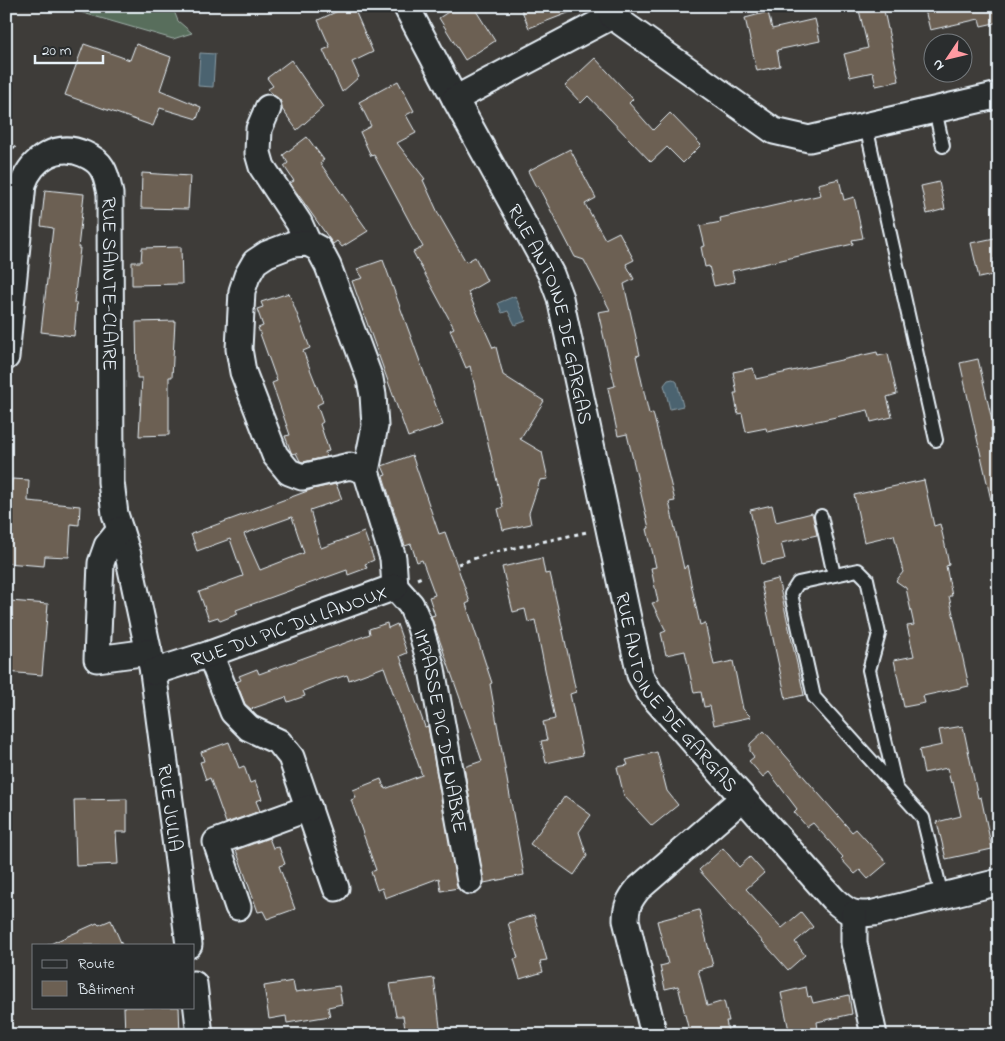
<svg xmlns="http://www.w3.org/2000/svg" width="1005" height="1041" viewBox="0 0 1005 1041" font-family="'Indie Flower',sans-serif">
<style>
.green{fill:#586e5b;stroke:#a0b0aa}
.water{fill:#4b646f;stroke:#8a9ca6}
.building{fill:#6c6053;stroke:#e8f1f8;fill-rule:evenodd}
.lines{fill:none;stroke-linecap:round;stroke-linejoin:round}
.service-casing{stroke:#e8f1f8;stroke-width:16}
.minor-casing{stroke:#e8f1f8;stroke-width:29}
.path{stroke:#e8f1f8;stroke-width:3;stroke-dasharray:4 4;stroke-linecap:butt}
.service{stroke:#2a2d2e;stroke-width:12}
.minor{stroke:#2a2d2e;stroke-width:25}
.labels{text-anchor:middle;stroke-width:4.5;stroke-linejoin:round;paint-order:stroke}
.street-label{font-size:20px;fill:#e8f1f8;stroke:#2a2d2e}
</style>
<rect width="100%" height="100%" fill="#3e3c39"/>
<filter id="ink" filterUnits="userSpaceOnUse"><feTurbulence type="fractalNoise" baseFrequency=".02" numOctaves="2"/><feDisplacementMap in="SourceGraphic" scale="10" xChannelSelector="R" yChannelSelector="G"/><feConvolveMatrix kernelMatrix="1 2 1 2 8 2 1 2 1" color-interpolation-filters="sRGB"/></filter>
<g filter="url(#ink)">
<path class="green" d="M59 6H172L178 21 192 33 173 39Z"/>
<g class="water">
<path d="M200 53 215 54 213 87 198 86Z"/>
<path d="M515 296 526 321 515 325 508 311 502 313 498 303Z"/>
<path d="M673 379 677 382 683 406 670 409 664 385 668 380Z"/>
</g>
<g class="building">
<path d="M349 6H353L373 52 352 62 359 77 342 92 323 50 330 47 318 20Z"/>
<path d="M457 6H473L495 41 465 60 439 18Z"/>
<path d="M520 6H581V8L529 28Z"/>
<path d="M858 6H883L899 81 876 86 873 72 850 77 844 54 868 48Z"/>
<path d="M924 6H999V22L981 26 979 19 930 30Z"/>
<path d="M768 12 772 29 815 19 820 41 777 50 780 66 757 71 745 18Z"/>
<path d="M84 44 130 60 136 44 171 57 160 90 201 107 197 119 160 108 153 126 65 95Z"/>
<path d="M595 58 633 99 629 103 653 130 670 113 701 145 683 163 667 147 651 162 588 96 581 103 565 86Z"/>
<path d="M291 60 323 107 297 130 282 109 280 100 272 94 268 89 273 86 267 78Z"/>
<path d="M398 81 414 111 406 115 416 133 397 143 425 179 423 180 439 215 466 262 475 257 487 281 468 292 493 348 496 347 503 375 544 401 520 439 542 452 548 479 540 480 529 513 531 524 503 530 498 509 503 507 470 366 466 368 450 330 454 328 413 252 423 247 374 155 371 156 360 132 371 126 359 102Z"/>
<path d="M307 137 324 160 320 163 368 231 342 247 337 241 333 244 290 183 294 181 284 166 288 163 283 155Z"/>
<path d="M570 149 596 198 585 204 605 239 619 232 634 260 626 264 634 279 624 284 640 355 636 356 649 414 653 413 675 501 669 502 684 569 687 565 700 625 705 623 714 665 733 661 743 709 751 717 714 725 710 706 704 707 701 692 694 693 685 651 666 655 661 633 666 631 652 603 658 602 651 568 656 567 647 529 649 528 627 434 618 436 608 388 615 386 598 312 610 310 584 260 575 257 538 186 536 187 528 171Z"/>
<path d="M142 173 190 176 188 209 141 208Z"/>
<path d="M839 179 844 200 854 197 863 238 852 240 853 244 732 271 735 282 714 286 709 266 705 267 701 247 705 246 700 226 721 222 720 218 821 195 818 184Z"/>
<path d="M939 182 945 209 927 214 921 186Z"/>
<path d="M45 190 84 194 78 248H80L74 303H77L74 336 41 332 53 228 41 226Z"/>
<path d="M999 237V258L993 259 997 274 979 278 971 243Z"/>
<path d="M181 247 182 284 132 285V262H141L142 248Z"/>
<path d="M383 260 443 425 408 437 352 281 363 278 357 269Z"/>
<path d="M289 293 310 348 303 351 323 402 317 405 323 422 320 424 329 451 325 452 326 457 303 462 300 461 296 453 292 454 291 452 285 436 290 435 272 383 277 381 258 328 263 326 257 309 263 307 261 302Z"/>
<path d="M175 321 172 377H169V435L139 436 142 378H137L136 322Z"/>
<path d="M877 352 878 356 888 354 897 394 887 397 892 417 871 422 868 410 767 432 766 428 746 432 742 413 738 414 734 393H737L733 372 753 368 756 379Z"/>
<path d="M978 359 999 451V500H991L960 363Z"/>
<path d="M412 455 439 534 445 532 470 602 466 604 492 683 490 684 524 875 484 883 464 767 482 761 431 616 435 615 429 597 435 595 422 560 417 562 411 544 405 546 383 476 386 475 382 466Z"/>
<path d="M12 479 29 480 28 501 80 506 79 525 71 524 69 557 45 556 44 566 6 563V541Z"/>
<path d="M924 480 934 526 940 524 945 545 949 565 946 566 952 596H949L969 686 923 696 925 703 904 707 894 660 914 656 907 626 914 625 906 588 896 581 903 572 894 535 864 542 854 495Z"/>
<path d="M336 484 342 499 310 510 321 548 364 532 374 560 365 564 367 568 348 575 347 570 236 610 238 614 220 621 218 617 209 620 199 592 243 576 230 539 197 551 191 534 313 489ZM292 517 304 553 260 570 244 534Z"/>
<path d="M772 505 776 522 812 513 817 535 781 543 785 559 762 564 750 510Z"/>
<path d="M542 558 545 574 550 573 560 617 576 692 570 694 583 755 546 763 541 741 547 740 543 722 555 719 535 620 528 622 525 609 513 612 502 567Z"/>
<path d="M778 579 804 695 786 699 761 583Z"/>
<path d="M10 601 48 604 42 675 6 672V621H8Z"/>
<path d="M387 623 388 628 397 624 407 653 400 656 425 727 428 726 458 888 441 891 439 878 385 898 382 888 377 890 371 872 376 870 351 800 356 798 353 790 381 779 385 789 422 775 384 667 349 680 347 675 328 681 303 691 305 696 288 702 286 697 251 709 245 704 236 682 241 680 239 676 257 669 259 674 370 634 369 629Z"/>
<path d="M963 726 978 798 981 797 992 849 946 859 937 822 961 816 953 782 951 783 947 768 924 773 919 750 942 745 939 730Z"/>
<path d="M764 731 852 832 856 829 887 863 868 879 860 870 855 874 841 859 843 857 813 823 807 827 794 812 797 809 769 772 763 777 749 761 754 757 750 751V744Z"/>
<path d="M229 742 239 768 244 766 250 783 255 781 262 799 256 801 260 811 226 823 210 778 206 780 200 762 204 761 201 752Z"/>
<path d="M657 752 667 791 678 805 652 826 624 796 617 767 628 765 626 760Z"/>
<path d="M565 796 591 815 579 832 587 856 574 875 530 844Z"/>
<path d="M127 799V832H116L118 864 76 866 74 800Z"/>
<path d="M269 838 273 848 279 847 285 864 279 866 295 909 267 919 263 911 258 912 236 850Z"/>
<path d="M723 848 739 867 750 857 764 873 746 889 782 928 801 912 813 927 795 942 805 955 788 970 699 870Z"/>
<path d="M699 910 713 966 698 970 707 1006 724 1001 729 1021H726L729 1035H690L678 986 665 989 660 966 668 964 657 921Z"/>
<path d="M534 915 547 960 540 961 543 972 520 979 514 959 518 958 508 923Z"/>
<path d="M111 920 122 945H48L97 923 99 925Z"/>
<path d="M434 978 441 1035H406L403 1016H396L390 984Z"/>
<path d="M293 981 295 992 339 986 342 1004 328 1007 330 1016 287 1023 286 1016 269 1019 264 986Z"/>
<path d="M806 987 808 997 811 996 813 1003 849 995 852 1014 817 1022 818 1029H816L817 1035H790L781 993Z"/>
<path d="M124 1007H179L180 1035H125Z"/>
</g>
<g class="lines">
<defs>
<g id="service">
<path d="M935 110 943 146"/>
<path d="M866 126 936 440"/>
<path d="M821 516 834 575"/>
<path d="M896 787 869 670 879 634 867 579 858 570 798 583 791 594 814 697 923 818 942 896"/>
</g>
<g id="minor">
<path d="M406 6 455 99"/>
<path id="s1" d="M612 16 455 99 551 274 560 298 640 675 650 693 833 899C848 913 854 916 874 913L999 882"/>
<path d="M612 16 774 131 809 139 999 95"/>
<path d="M268 108 259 129 258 153 262 167 299 223 308 243"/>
<path id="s2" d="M6 357 23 184C32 159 57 142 84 154 91 157 98 161 102 168 107 176 108 185 110 194L111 482 115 514 128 555 153 672 189 945"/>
<path d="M366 471 350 466 302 477 289 472 275 455 243 372 239 349 242 291 247 276 255 262 267 254 293 244 308 243 319 249 328 266 370 379 373 395 375 426 366 471 393 558 395 587"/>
<path d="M120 530 107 546 101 563 97 659 149 652"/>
<path id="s3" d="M395 587 411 605 419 624 432 669 470 881"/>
<path d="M210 654 233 712 249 728 279 742 291 757 336 888"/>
<path id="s4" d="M153 672 210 654 395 587"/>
<path d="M238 907 216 842 309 808"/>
<path d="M854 914V943L874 1035"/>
<path d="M194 984 200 1035"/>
<path d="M654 1035 626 920C626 907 629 900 638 889L743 798"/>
</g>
</defs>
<use href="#service" class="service-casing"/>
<use href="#minor" class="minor-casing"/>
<g class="path">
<path d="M6 141 18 151"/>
<path d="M458 564 491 553 587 532"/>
<path d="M417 579 424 576"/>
</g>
<use href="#service" class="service"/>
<use href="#minor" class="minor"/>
</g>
</g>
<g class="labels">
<g class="street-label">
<text dy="7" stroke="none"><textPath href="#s2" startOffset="391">RUE SAINTE-CLAIRE</textPath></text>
<text dy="7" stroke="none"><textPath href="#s1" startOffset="415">RUE ANTOINE DE GARGAS</textPath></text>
<text dy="7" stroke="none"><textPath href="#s4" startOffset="144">RUE DU PIC DU LANOUX</textPath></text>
<text dy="7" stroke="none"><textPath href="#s1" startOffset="820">RUE ANTOINE DE GARGAS</textPath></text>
<text dy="7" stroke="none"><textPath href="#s3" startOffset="154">IMPASSE PIC DE NABRE</textPath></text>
<text dy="7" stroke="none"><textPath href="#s2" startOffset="921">RUE JULIA</textPath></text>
</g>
</g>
<rect width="1005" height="1041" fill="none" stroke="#2a2d2e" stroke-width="25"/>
<rect x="12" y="12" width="980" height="1016" fill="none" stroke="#e8f1f8" stroke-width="2" filter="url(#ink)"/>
<rect x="32" y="944" width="162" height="65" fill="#2a2d2e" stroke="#767b7f"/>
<rect x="42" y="960" width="25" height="8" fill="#2a2d2e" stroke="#767b7f"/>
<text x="78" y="968" font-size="15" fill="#e8f1f8">Route</text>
<rect x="42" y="981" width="25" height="15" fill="#6c6053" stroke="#767b7f"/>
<text x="78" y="994" font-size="15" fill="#e8f1f8">Bâtiment</text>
<g transform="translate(948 58) rotate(235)"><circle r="24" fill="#2a2d2e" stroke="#767b7f"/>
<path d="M0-4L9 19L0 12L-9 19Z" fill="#ff9aa2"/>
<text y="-8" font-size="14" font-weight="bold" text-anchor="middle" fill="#e8f1f8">N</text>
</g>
<path d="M35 55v8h68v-8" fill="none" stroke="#e8f1f8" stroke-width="2.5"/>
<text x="42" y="55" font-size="15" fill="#e8f1f8" stroke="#2a2d2e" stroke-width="4" paint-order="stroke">20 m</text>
</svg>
